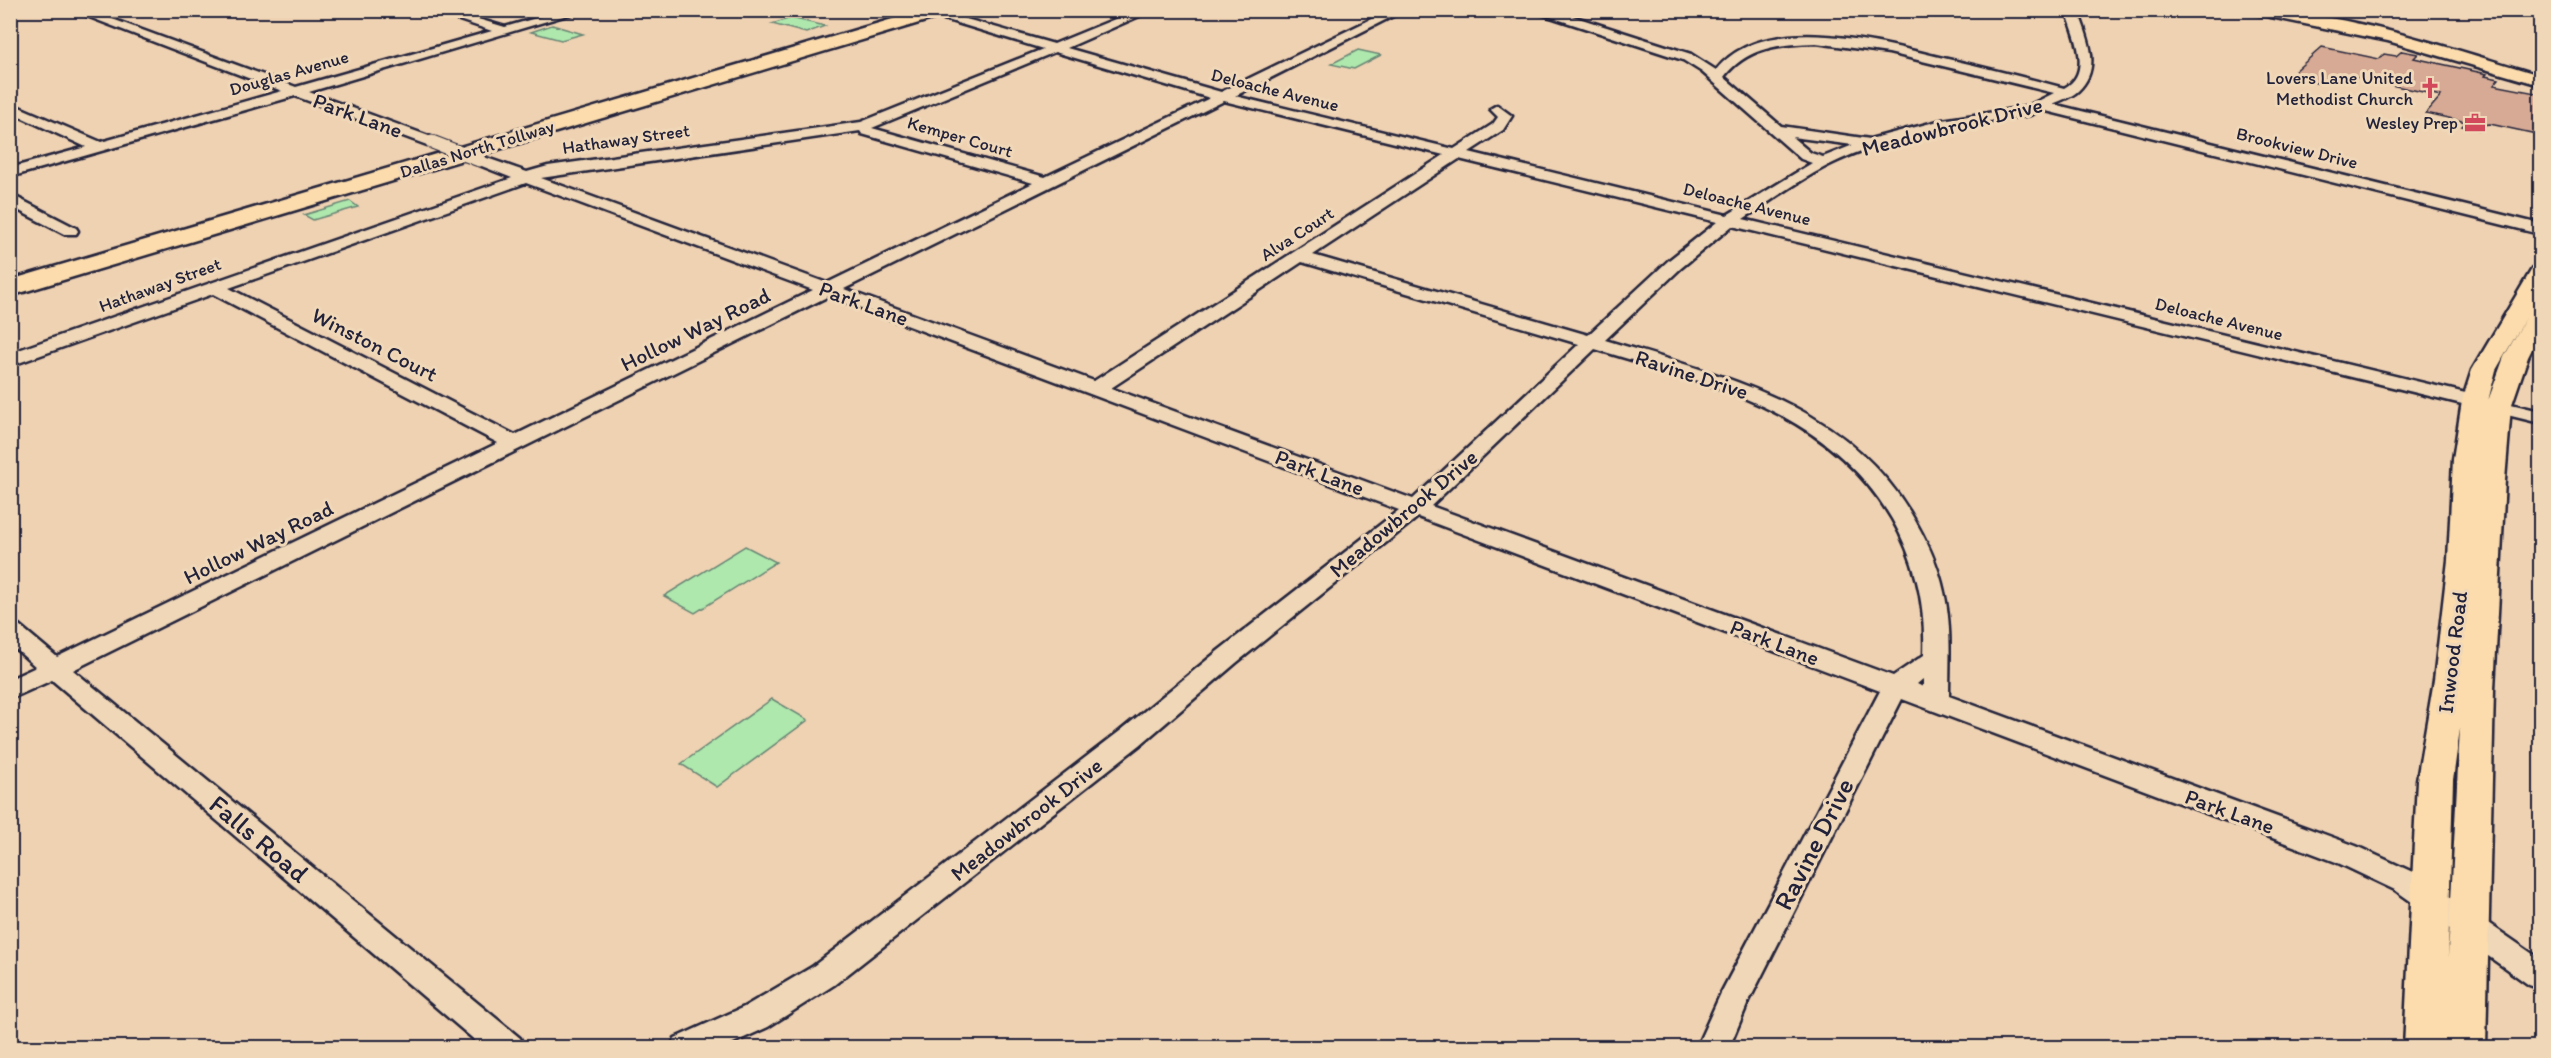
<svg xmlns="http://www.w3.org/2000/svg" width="2551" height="1058" viewBox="0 0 2551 1058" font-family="Itim,sans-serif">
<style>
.green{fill:#aee8ad;stroke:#688574;stroke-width:1.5}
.building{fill:#d6aa94;stroke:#22223b;stroke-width:1.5}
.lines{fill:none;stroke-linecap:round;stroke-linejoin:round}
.minor-casing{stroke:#22223b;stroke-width:5}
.major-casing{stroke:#22223b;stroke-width:5}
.highway-casing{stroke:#22223b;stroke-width:5}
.minor{fill:#efd7b7;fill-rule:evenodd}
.major{fill:#fcdcac;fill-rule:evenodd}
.highway{fill:#fcdcac;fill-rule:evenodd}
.minor-bridge-casing{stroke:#22223b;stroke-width:15;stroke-linecap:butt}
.minor-bridge{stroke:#efd7b7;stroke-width:13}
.labels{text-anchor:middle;stroke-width:6;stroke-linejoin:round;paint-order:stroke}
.far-street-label{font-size:18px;fill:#22223b;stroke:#efd7b7}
.far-poi-label{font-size:18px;fill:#22223b;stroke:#efd7b7;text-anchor:end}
.street-label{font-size:22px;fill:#22223b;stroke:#efd7b7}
.near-street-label{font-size:27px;fill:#22223b;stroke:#efd7b7}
</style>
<rect width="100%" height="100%" fill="#efd2b2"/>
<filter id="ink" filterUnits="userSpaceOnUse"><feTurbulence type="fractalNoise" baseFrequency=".0167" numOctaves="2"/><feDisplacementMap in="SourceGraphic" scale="12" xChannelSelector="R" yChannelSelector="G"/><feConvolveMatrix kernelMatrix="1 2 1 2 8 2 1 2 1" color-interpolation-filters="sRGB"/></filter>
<g filter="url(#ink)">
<g class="green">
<path d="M791 18 825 26 806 33 772 24Z"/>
<path d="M552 25 583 34 561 40 531 32Z"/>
<path d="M1358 50 1381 55 1354 69 1331 64Z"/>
<path d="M350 201 358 207 313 220 304 215Z"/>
<path d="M745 546 776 562 695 613 664 596Z"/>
<path d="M772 699 808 720 717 787 681 764Z"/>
</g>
<path class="building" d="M2322 47 2379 59 2384 54 2396 56 2402 51 2418 54 2414 58 2487 74 2485 76 2499 79 2494 85 2541 94V135L2490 124 2482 125 2479 130 2462 126 2466 122 2426 113 2441 96 2341 74 2332 82 2326 80 2321 84 2294 78 2298 74 2293 73Z"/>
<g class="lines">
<defs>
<g id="minor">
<path d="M71 10H88L296 87 492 31 429 10H448L505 27 564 10H584L309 92 437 139 439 142 437 145H427L295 96 10 177V168L86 147 10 112V103L101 142 282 91Z"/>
<path d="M1137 10H1153L1067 48 1221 92 1390 10H1405L1235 96 1454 149 1493 124 1498 117 1490 109 1497 105 1512 116 1503 130 1469 152 1727 215 1812 163 1801 159 1702 72 1683 60 1529 10 1566 14 1691 54 1716 70C1766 8 1887 45 1952 60 1990 69 2027 78 2064 88 2094 73 2073 33 2066 10H2078C2087 38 2103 67 2078 91 2072 97 2061 100 2053 104L2540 224V234L2042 110 2030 115C1962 125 1891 134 1829 165 1799 180 1771 201 1743 219L2540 411V423L1732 226 1681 268 1605 340C1721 376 1842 401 1910 512 1925 537 1938 563 1944 592 1952 626 1949 661 1949 696L2356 846 2417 874 2540 959V989L2529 985 2395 890 2336 862 1902 699 1747 1005 1729 1048H1696L1721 993 1880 691 1418 517 1236 663 1140 745 834 985 768 1027 722 1048H671L675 1038 744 1007 812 967 1120 731 1218 651 1399 510 829 296 73 670 520 1038 524 1048H484L52 680 10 699V679L36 667 10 644V623L19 625 57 657 498 443 213 294 10 366V353L512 178 474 163 472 160 474 157H484L527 172 548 166 861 122 1043 49 944 19V15H952L1054 44ZM1816 43 1889 53 2054 93 2026 107 1942 120 1870 139 1781 126 1724 77C1747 47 1781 44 1816 43ZM1055 52 1210 98 1045 177 872 128ZM1224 101 1444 155 1094 381 844 289ZM860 131 862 134 1033 183 827 283 541 178ZM1792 137 1853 145 1823 157 1811 153ZM1459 159 1717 222 1669 260 1588 335 1313 255ZM526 183 813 290 515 435 229 288ZM1302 262 1579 344 1413 499 1111 388ZM1595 349C1709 384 1827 409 1892 519 1916 561 1926 606 1924 655L1893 676 1431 506ZM1923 679V687L1917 684Z"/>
<path d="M10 194 76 228 78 231 76 234H64L10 206Z"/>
</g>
<g id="major">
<path d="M2249 10C2342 10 2451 49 2540 75V85L2388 41 2256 14Z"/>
<path d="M2540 267V292L2533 305 2540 306V333L2528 357 2511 407 2505 480 2494 689 2486 1048H2404L2417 780 2434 680 2448 560 2453 459 2462 401 2472 370 2529 274 2532 269ZM2527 316 2504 357 2488 401 2496 370ZM2460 728 2448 958 2453 780Z"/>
</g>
<path id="highway" d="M923 10H951L949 14 10 296V280Z"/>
</defs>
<use href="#minor" class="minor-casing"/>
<use href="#major" class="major-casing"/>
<use href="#highway" class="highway-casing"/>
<use href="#minor" class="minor"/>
<use href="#major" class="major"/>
<use href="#highway" class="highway"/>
<defs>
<path id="minor-bridge" d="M432 142 479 160"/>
</defs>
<use href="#minor-bridge" class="minor-bridge-casing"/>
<use href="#minor-bridge" class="minor-bridge"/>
</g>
</g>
<defs>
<symbol id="church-bare" viewBox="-9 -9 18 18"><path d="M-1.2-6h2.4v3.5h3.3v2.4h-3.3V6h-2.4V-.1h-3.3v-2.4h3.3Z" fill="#d1495b" stroke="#efd7b7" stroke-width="2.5" paint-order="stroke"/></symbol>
<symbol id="office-bare" viewBox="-9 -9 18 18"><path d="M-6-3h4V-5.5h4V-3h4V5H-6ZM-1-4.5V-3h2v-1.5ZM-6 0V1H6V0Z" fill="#d1495b" stroke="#efd7b7" stroke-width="2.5" paint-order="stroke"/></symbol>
</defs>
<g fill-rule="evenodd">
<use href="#church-bare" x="2415" y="73" width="30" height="30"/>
<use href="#office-bare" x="2460" y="108" width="30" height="30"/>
</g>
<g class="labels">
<g class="far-street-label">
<text transform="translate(289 73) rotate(-16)" y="6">Douglas Avenue</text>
<text transform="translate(1275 90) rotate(14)" y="6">Deloache Avenue</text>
<text transform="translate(960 137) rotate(16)" y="6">Kemper Court</text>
<text transform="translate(626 139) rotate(-8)" y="6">Hathaway Street</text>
<text transform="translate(2297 148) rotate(14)" y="6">Brookview Drive</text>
<text transform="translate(477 149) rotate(-17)" y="6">Dallas North Tollway</text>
<text transform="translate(1747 204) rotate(14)" y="6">Deloache Avenue</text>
<text transform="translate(1297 234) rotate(-33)" y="6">Alva Court</text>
<text transform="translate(160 285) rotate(-20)" y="6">Hathaway Street</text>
<text transform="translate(2219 319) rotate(14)" y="6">Deloache Avenue</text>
</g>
<g class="far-poi-label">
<text x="2413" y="84">Lovers Lane United<tspan x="2413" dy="21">Methodist Church</tspan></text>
<text x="2458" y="129">Wesley Prep</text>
</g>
<g class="street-label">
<text transform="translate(358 115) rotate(20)" y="8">Park Lane</text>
<text transform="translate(1952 126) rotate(-14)" y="8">Meadowbrook Drive</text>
<text transform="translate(864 303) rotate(20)" y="8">Park Lane</text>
<text transform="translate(695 329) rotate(-26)" y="8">Hollow Way Road</text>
<text transform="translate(375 344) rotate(27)" y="8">Winston Court</text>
<text transform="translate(1692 374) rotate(18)" y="8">Ravine Drive</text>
<text transform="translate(1320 472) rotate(21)" y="8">Park Lane</text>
<text transform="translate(1403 513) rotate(-40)" y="8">Meadowbrook Drive</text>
<text transform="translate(258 542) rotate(-26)" y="8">Hollow Way Road</text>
<text transform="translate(1775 642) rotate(21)" y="8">Park Lane</text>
<text transform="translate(2452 652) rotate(-83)" y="8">Inwood Road</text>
<text transform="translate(2230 811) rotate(20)" y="8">Park Lane</text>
<text transform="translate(1026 819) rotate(-38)" y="8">Meadowbrook Drive</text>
</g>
<g class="near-street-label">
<text transform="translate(259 839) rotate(40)" y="9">Falls Road</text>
<text transform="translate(1814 844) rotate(-63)" y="9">Ravine Drive</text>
</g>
</g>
<rect width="2551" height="1058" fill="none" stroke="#efd7b7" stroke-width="36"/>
<rect x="18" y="18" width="2515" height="1022" fill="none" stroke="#22223b" stroke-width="2" filter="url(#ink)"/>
</svg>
